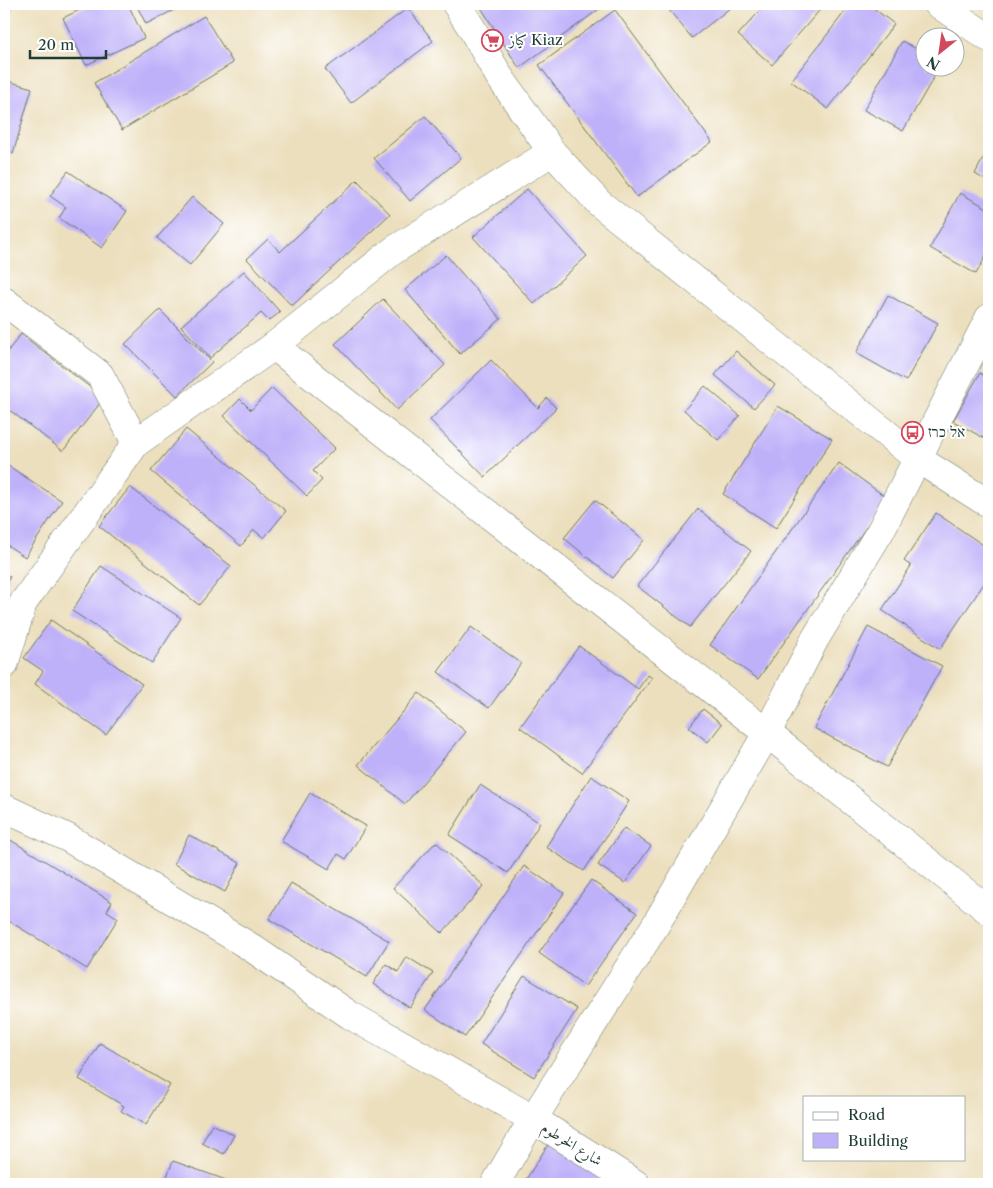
<svg xmlns="http://www.w3.org/2000/svg" width="993" height="1188" viewBox="0 0 993 1188" font-family="'Libre Caslon Text',Amiri,'Frank Ruhl Libre',serif">
<style>
.building{fill:#bfb1f9}
.lines{fill:none;stroke-linecap:round;stroke-linejoin:round}
.minor-casing{stroke:#677664;stroke-width:29}
.minor{stroke:#fff;stroke-width:28}
.labels{text-anchor:middle;stroke-width:4;stroke-linejoin:round;paint-order:stroke}
.poi-label{font-size:15px;fill:#1f3d34;stroke:#fff;text-anchor:start}
.street-label{font-size:15px;fill:#1f3d34;stroke:#fff}
</style>
<rect width="100%" height="100%" fill="#fff"/>
<filter id="ink" filterUnits="userSpaceOnUse"><feTurbulence type="fractalNoise" baseFrequency=".02" numOctaves="2"/><feDisplacementMap in="SourceGraphic" scale="10" xChannelSelector="R" yChannelSelector="G"/><feConvolveMatrix kernelMatrix="1 2 1 2 8 2 1 2 1" color-interpolation-filters="sRGB"/></filter>
<filter id="wash" filterUnits="userSpaceOnUse"><feTurbulence type="fractalNoise" baseFrequency=".0096" numOctaves="4" result="noise"/><feDisplacementMap in="SourceGraphic" scale="20" xChannelSelector="R" yChannelSelector="G"/><feGaussianBlur stdDeviation="1.12" result="paint"/><feColorMatrix in="noise" values="0 0 0 0 0 0 0 0 0 0 0 0 0 0 0 0 0 1.4 0 .05"/><feComposite in="paint" operator="in"/></filter>
<g filter="url(#wash)">
<rect width="100%" height="100%" fill="#ecdfbd"/>
<g id="blocks">
<g class="building">
<rect x="4" y="4" width="6" height="7"/>
<path d="M92 4H128L144 38 86 65 63 18Z"/>
<path d="M136 4H186L146 24Z"/>
<path d="M482 4H606L519 68 480 6Z"/>
<path d="M664 4H735L692 38Z"/>
<path d="M766 4H825L772 65 738 35Z"/>
<path d="M851 4H868L894 24 828 109 791 81Z"/>
<path d="M408 8 433 41 351 103 325 69Z"/>
<path d="M615 10 712 142 637 197 539 65Z"/>
<path d="M204 16 233 63 122 130 94 83Z"/>
<path d="M902 41 926 54V68H939L903 131 864 110Z"/>
<path d="M4 80 32 88 13 154 4 151Z"/>
<path d="M425 116 461 158 410 201 374 158Z"/>
<path d="M989 147V182L975 174Z"/>
<path d="M68 171 127 211 102 248 59 218 66 207 50 196Z"/>
<path d="M357 180 390 214 292 306 247 259 268 239 280 252Z"/>
<path d="M527 189 587 256 534 304 473 237Z"/>
<path d="M960 193 989 209V250L976 274 930 248Z"/>
<path d="M192 197 224 224 190 265 157 238Z"/>
<path d="M446 255 501 319 460 354 405 290Z"/>
<path d="M244 271 280 312 269 321 261 313 210 358 181 326Z"/>
<path d="M888 295 938 323 906 381 856 353Z"/>
<path d="M383 299 445 365 397 410 335 344Z"/>
<path d="M160 310 212 362 177 396 125 344Z"/>
<path d="M21 334 104 398 63 451 4 406V378L8 373 4 370V356Z"/>
<path d="M736 351 775 385 754 408 715 375Z"/>
<path d="M491 360 538 408 547 398 556 408 485 477 430 420Z"/>
<path d="M980 373 989 378V441L953 421Z"/>
<path d="M705 386 740 416 718 440 684 410Z"/>
<path d="M272 388 335 448 313 471 322 480 307 496 224 416 240 399 251 410Z"/>
<path d="M778 406 832 439 776 528 723 494Z"/>
<path d="M186 429 286 511 264 538 254 530 241 546 151 471Z"/>
<path d="M4 463 62 501 25 557 4 543Z"/>
<path d="M839 463 887 498 758 679 710 645Z"/>
<path d="M130 487 231 566 199 605 99 526Z"/>
<path d="M595 500 644 540 613 578 564 538Z"/>
<path d="M698 509 751 551 690 627 637 586Z"/>
<path d="M936 513 989 549V576L940 649 882 610 911 566 904 561Z"/>
<path d="M101 566 181 618 152 663 72 611Z"/>
<path d="M4 573 10 577 4 587Z"/>
<path d="M51 620 142 684 106 735 35 684 43 671 24 658Z"/>
<path d="M471 627 521 663 489 708 438 672Z"/>
<path d="M868 627 942 666 887 767 814 728Z"/>
<path d="M579 646 638 689 648 675 652 678 582 773 520 727Z"/>
<path d="M419 693 466 732 405 804 358 765Z"/>
<path d="M703 709 722 724 708 742 689 727Z"/>
<path d="M591 776 629 801 584 871 546 847Z"/>
<path d="M480 785 540 823 508 873 449 835Z"/>
<path d="M310 793 366 826 346 859 338 854 329 869 281 841Z"/>
<path d="M624 828 651 846 625 883 598 865Z"/>
<path d="M189 835 240 863 225 892 174 864Z"/>
<path d="M4 836 112 902 107 911 118 918 87 969 4 918Z"/>
<path d="M436 842 484 886 442 933 393 888Z"/>
<path d="M524 866 564 893 465 1037 425 1010Z"/>
<path d="M591 880 637 913 585 986 539 953Z"/>
<path d="M291 883 389 941 367 977 269 919Z"/>
<path d="M407 957 433 973 410 1008 373 984 386 964 398 972Z"/>
<path d="M524 976 577 1009 534 1077 481 1044Z"/>
<path d="M100 1043 170 1085 146 1125 121 1111 124 1106 79 1079Z"/>
<path d="M212 1124 234 1135 224 1154 202 1143Z"/>
<path d="M551 1140 620 1184H523Z"/>
<path d="M173 1161 237 1184H164Z"/>
</g>
</g>
</g>
<g filter="url(#ink)">
<use href="#blocks" fill-opacity="0" stroke="#677664" stroke-width="1"/>
<g class="lines">
<defs>
<g id="minor">
<path d="M456 4 471 27 499 76 552 152 599 203 918 459 989 504"/>
<path d="M938 4 989 38"/>
<path d="M4 301 100 375 136 443"/>
<path d="M274 346 767 733 989 911"/>
<path d="M4 665 23 603 136 443 274 346 394 250 552 152"/>
<path d="M4 808 68 838 249 946 350 1015 533 1119 636 1184"/>
<path d="M495 1184 533 1119 655 926 767 733 815 639 881 530 989 318"/>
</g>
</defs>
<use href="#minor" class="minor-casing"/>
<use href="#minor" class="minor"/>
</g>
</g>
<defs>
<symbol id="supermarket-ring" viewBox="-11 -11 22 22"><circle r="9.5" fill="#fff" stroke="#d1495b" stroke-width="1.5"/><path d="M-6-5.5h2.5l.6 2H6L4.5 2H-2.5L-4.4-4H-6ZM-1.5 3.2a1.3 1.3 0 1 0 .1 0ZM3 3.2a1.3 1.3 0 1 0 .1 0Z" fill="#d1495b"/></symbol>
<symbol id="bus-ring" viewBox="-11 -11 22 22"><circle r="9.5" fill="#fff" stroke="#d1495b" stroke-width="1.5"/><path d="M-5-6H5V4H4V6H2V4H-2V6H-4V4H-5ZM-3.5-4V0h7V-4ZM-3.5 1.2v1.5H-2V1.2ZM2 1.2v1.5H3.5V1.2Z" fill="#d1495b"/></symbol>
</defs>
<g fill-rule="evenodd">
<use href="#supermarket-ring" x="480" y="28" width="25" height="25"/>
<use href="#bus-ring" x="900" y="420" width="25" height="25"/>
</g>
<g class="labels">
<g class="poi-label">
<text x="509" y="45">كياز Kiaz</text>
<text x="928" y="437">אל כרז</text>
</g>
<g class="street-label">
<text transform="translate(572 1144) rotate(32)" y="5">شارع الخرطوم</text>
</g>
</g>
<rect width="993" height="1188" fill="none" stroke="#fff" stroke-width="20"/>
<rect x="803" y="1096" width="162" height="65" fill="#ffffff" stroke="#a5b1ae"/>
<rect x="813" y="1112" width="25" height="8" fill="#ffffff" stroke="#a5b1ae"/>
<text x="848" y="1120" font-size="15" fill="#1f3d34">Road</text>
<rect x="813" y="1133" width="25" height="15" fill="#bfb1f9" stroke="#a5b1ae"/>
<text x="848" y="1146" font-size="15" fill="#1f3d34">Building</text>
<g transform="translate(940 52) rotate(210)"><circle r="24" fill="#ffffff" stroke="#a5b1ae"/>
<path d="M0-4L9 19L0 12L-9 19Z" fill="#d1495b"/>
<text y="-8" font-size="14" font-weight="bold" text-anchor="middle" fill="#1f3d34">N</text>
</g>
<path d="M30 50v8h76v-8" fill="none" stroke="#1f3d34" stroke-width="2.5"/>
<text x="38" y="50" font-size="15" fill="#1f3d34" stroke="#ffffff" stroke-width="4" paint-order="stroke">20 m</text>
</svg>
